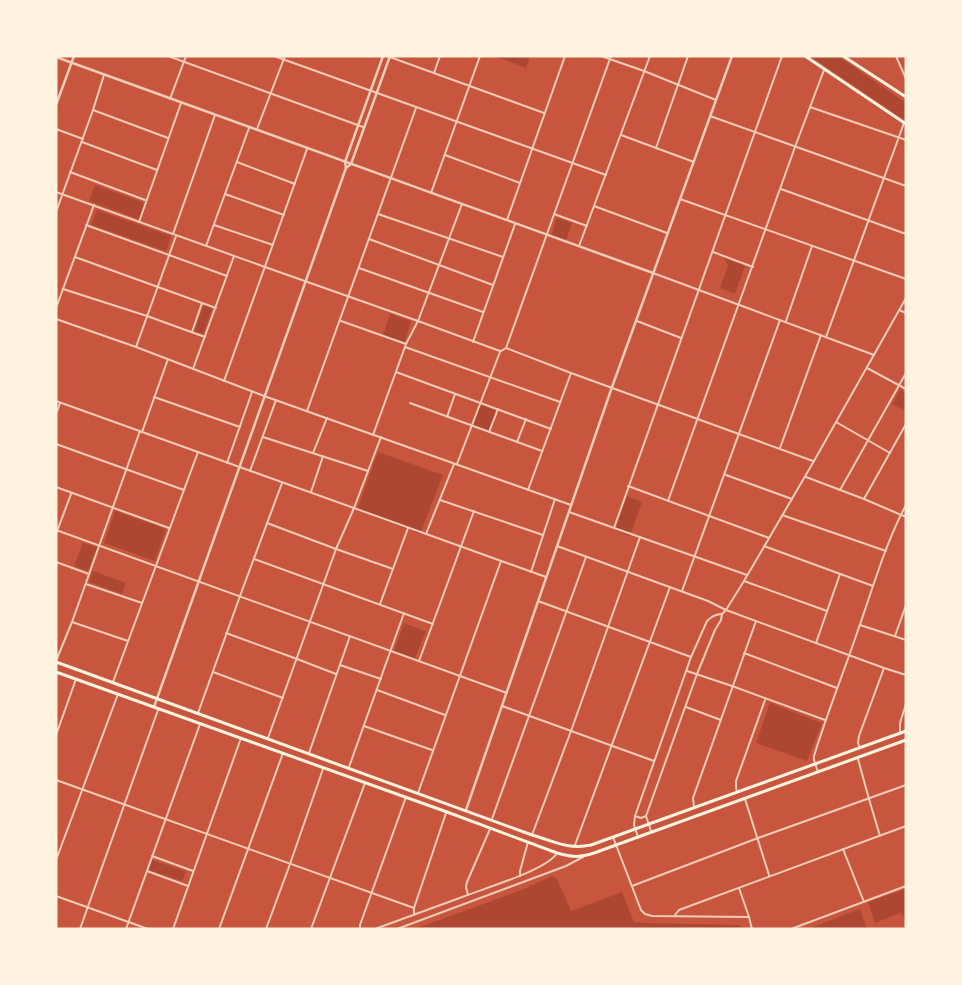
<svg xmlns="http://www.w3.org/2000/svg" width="962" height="985" viewBox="0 0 962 985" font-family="'Archivo Narrow',sans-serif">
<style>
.green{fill:#ae4732}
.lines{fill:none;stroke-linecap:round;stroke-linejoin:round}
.minor{stroke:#f1ccb7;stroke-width:2}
.tertiary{stroke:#f1ccb7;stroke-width:2.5}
.primary{stroke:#fff3e0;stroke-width:3}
</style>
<rect width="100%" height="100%" fill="#c8553d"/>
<g class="green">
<path d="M494 56H530L526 68Z"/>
<path d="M810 56H838L906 103V121Z"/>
<path d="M95 185 142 202 144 205 139 219 89 201Z"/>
<path d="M97 210 171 236 166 251 91 225Z"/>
<path d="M557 218 572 223 566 240 551 236Z"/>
<path d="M724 258 745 266 735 294 720 288 728 266Z"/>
<path d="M204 305 212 309 203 334 194 331Z"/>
<path d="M390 314 411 321 405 342 383 335Z"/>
<path d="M900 390 906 393V411L892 404Z"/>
<path d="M481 404 496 410 489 431 473 425Z"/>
<path d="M378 452 443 475 420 534 357 510Z"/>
<path d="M627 496 642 502 630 536 615 530Z"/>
<path d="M115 511 166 529 155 561 104 543Z"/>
<path d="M83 543 97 547 88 571 74 566Z"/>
<path d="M93 571 126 583 122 594 89 582Z"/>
<path d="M404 623 426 631 415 658 394 651Z"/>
<path d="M770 703 822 723 807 761 756 743Z"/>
<path d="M152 860 186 871 182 881 149 870Z"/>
<path d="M552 876 557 879 571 911 622 892 634 922 643 923 740 925 741 929H415L524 889Z"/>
<path d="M906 889V918L900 913 875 923 868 902Z"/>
<path d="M860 909 867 929H808Z"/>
</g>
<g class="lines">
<g class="minor">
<path d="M168 56 363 127"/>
<path d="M274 56 606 175"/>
<path d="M387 56 544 113"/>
<path d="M601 56 644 71 716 100"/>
<path d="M896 56 906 79"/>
<path d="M434 73 440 56"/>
<path d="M170 99 186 56"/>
<path d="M810 107 906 140"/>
<path d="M93 110 168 138"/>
<path d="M710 116 906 186"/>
<path d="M56 129 83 139"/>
<path d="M257 129 285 56"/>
<path d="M621 135 694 162"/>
<path d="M82 142 157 170"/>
<path d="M656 148 688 56"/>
<path d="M445 155 520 183"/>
<path d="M237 162 295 184"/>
<path d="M70 172 145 200"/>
<path d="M781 189 906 234"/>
<path d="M56 192 265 267 418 321 500 351"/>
<path d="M431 193 480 56"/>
<path d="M225 194 284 215"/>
<path d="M680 199 906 279"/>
<path d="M594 206 667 233"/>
<path d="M56 212 93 110 104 75"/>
<path d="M378 214 503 257"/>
<path d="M554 214 587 226"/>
<path d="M507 220 565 56"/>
<path d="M139 222 181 103"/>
<path d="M86 225 227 276"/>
<path d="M214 225 273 245"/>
<path d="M173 234 215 115"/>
<path d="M369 239 493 285"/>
<path d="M206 246 249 128"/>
<path d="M579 246 650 56"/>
<path d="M713 252 753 267"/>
<path d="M75 257 216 308"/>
<path d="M359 268 483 312"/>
<path d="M653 273 874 355"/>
<path d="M63 289 147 316 205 337"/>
<path d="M56 308 94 205"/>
<path d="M899 310 906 313"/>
<path d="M56 319 136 347 264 396 571 505"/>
<path d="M341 321 406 344"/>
<path d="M637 321 681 338"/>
<path d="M786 321 812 246"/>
<path d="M192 332 202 303"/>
<path d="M826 337 904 123"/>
<path d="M473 342 515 224"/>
<path d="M136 347 176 236"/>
<path d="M405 347 560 402"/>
<path d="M506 348 571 373 813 461"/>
<path d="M501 351 506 348 611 56"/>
<path d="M867 368 906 389"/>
<path d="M193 369 234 256"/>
<path d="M396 372 551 429"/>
<path d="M224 381 307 149"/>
<path d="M154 397 240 427"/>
<path d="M56 401 546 577"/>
<path d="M410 403 542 451"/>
<path d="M307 411 416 108"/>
<path d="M56 414 60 403"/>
<path d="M447 417 455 394"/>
<path d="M836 422 890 453"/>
<path d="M142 432 168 359"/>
<path d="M489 432 498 409"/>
<path d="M373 435 406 344 418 321 462 204"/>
<path d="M263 437 368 471"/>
<path d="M517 442 526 419"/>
<path d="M56 444 184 490"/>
<path d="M780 448 821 335"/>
<path d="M313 453 327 418"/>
<path d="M227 463 252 392"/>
<path d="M457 464 500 352"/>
<path d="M250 471 276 400"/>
<path d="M726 475 792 499"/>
<path d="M806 477 864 499 906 517"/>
<path d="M628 486 769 538"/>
<path d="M56 487 169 528"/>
<path d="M528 490 571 373"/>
<path d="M840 490 906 373"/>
<path d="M311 492 323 456"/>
<path d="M864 499 906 424"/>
<path d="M440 500 543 535"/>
<path d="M668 501 795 147 824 70"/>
<path d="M569 512 747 575"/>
<path d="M782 515 886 551"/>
<path d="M267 523 336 549 393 569"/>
<path d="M614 528 782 56"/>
<path d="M56 530 507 693"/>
<path d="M56 534 71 494"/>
<path d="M426 534 454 464"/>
<path d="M557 546 708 601 726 610 884 668 906 675"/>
<path d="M764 546 873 586"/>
<path d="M254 559 433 624"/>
<path d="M56 562 89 574"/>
<path d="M531 572 555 499"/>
<path d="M744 581 827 611"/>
<path d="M86 584 142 603"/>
<path d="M682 591 780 320"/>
<path d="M538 601 691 657"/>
<path d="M380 604 408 528"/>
<path d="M72 622 128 641"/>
<path d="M860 625 906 640"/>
<path d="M226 633 297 659 336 674"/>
<path d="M895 636 906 605"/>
<path d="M816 643 840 574"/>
<path d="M744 653 837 688"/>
<path d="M56 661 72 622 140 431"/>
<path d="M419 661 474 511"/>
<path d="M340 665 381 679"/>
<path d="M687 671 732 686 825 720"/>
<path d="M213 672 283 698"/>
<path d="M113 682 198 452"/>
<path d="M377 690 445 715"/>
<path d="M502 706 654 761"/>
<path d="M686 707 721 720"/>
<path d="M198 713 240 596 282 483"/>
<path d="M364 726 432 750"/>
<path d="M900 733V723L906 704"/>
<path d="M56 735 76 679"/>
<path d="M268 738 336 549 354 508 381 437"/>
<path d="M860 748 858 743 859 736 884 668"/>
<path d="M309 753 350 636"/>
<path d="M858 759 869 799 880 836"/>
<path d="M349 767 404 613"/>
<path d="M818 772 814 760V756C827 713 844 672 858 630 873 588 885 544 906 505"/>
<path d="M56 780 414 908"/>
<path d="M737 792 736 788V781L765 700"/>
<path d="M418 793 501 561"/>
<path d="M745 799 769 875"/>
<path d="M694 807 693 798 756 621"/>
<path d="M635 816 641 818 646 816"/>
<path d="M492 819 586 557"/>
<path d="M651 831 646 816 697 674 715 630 721 620 722 614 726 610 744 581 814 461 906 298"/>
<path d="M532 835 571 731 640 537"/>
<path d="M613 837 641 910 645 914 652 916 749 917 752 929"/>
<path d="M638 837 634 825 635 816 691 657 707 621C711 617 715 614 722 614"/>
<path d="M575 845 670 587"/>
<path d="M843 849 864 902"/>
<path d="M152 856 193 871"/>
<path d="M56 860 118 694"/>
<path d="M147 871 188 886"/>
<path d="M520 876V871L528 842"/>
<path d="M632 886 758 838 906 785"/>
<path d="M739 888 749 917"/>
<path d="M468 895 466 887 467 882 490 829"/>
<path d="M56 896 148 929"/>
<path d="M414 915V908L446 813"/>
<path d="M675 915 679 910 906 826"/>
<path d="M80 929 158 710"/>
<path d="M126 929 200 724"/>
<path d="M173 929 241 738"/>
<path d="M219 929 283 753"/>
<path d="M266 929 290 864 323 769"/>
<path d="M311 929 365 783"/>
<path d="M360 929V925L406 797"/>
<path d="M375 929C405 918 435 907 465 896 485 888 547 870 557 853"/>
<path d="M397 929 566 866 583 857"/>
<path d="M791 929 906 886"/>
</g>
<g class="tertiary">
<path d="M56 57 653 273"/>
<path d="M56 105 74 56"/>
<path d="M346 168 351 164 390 56"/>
<path d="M154 707 346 168 345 162 383 56"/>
<path d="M466 810 612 387 732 56"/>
</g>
<g class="primary">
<path d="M805 56 906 124"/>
<path d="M843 56 906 97"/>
<path d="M56 662 532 835C553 841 568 850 591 845L906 731"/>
<path d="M56 672 447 812 557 853C572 857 579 858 594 853L906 740"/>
</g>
</g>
<rect width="962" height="985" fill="none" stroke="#fff3e0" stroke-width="115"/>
</svg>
